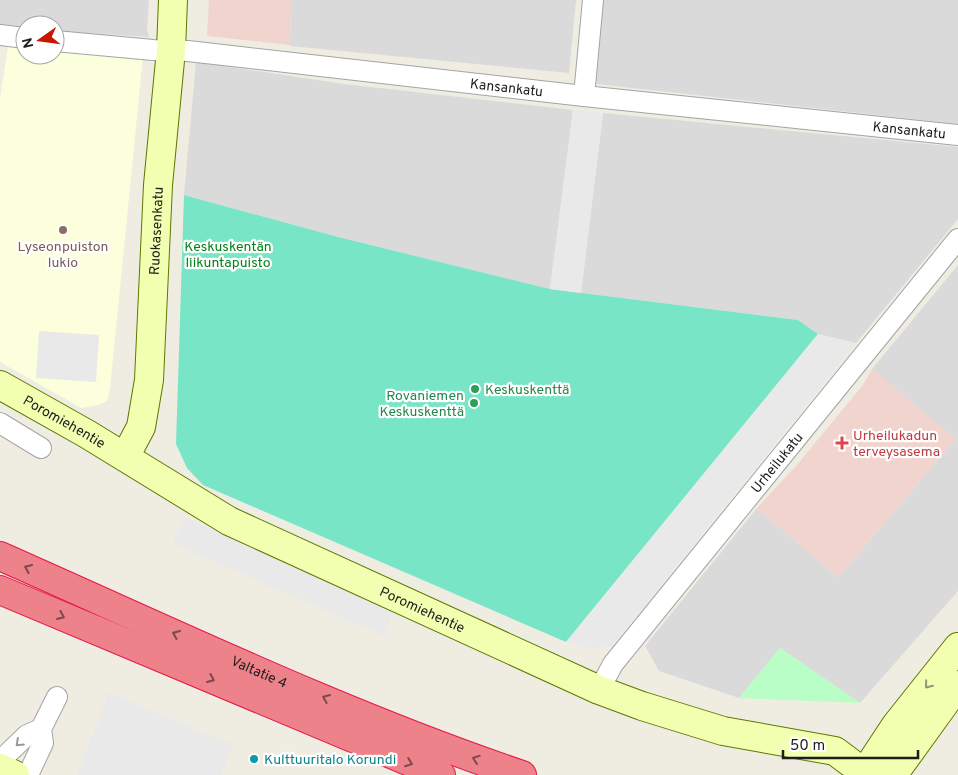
<svg xmlns="http://www.w3.org/2000/svg" width="958" height="775" viewBox="0 0 958 775" font-family="Overpass,sans-serif">
<style>
.residential{fill:#dbdada}
.commercial{fill:#f2d4cf}
.education{fill:#fbffdb}
.park{fill:#bafec7}
.pitch{fill:#78e5c7}
.parking{fill:#e9e9e9}
.lines{fill:none;stroke-linecap:round;stroke-linejoin:round}
.street-casing{stroke:#a4a4a4;stroke-width:22}
.secondary-casing{stroke:#5d7800;stroke-width:30}
.highway-casing{stroke:#e71546;stroke-width:30}
.street{stroke:#fff;stroke-width:20}
.secondary{stroke:#f2ffb0;stroke-width:28}
.highway{stroke:#ee828a;stroke-width:28}
.oneway{stroke:#7b4a4e}
.oneway2{stroke:#92996e}
.oneway3{stroke:#999}
.education-dot{fill:#8d6e63;stroke:#fff;stroke-width:2}
.leisure-dot{fill:#2e9e5b;stroke:#fff;stroke-width:2}
.health-dot{fill:#e0444e;stroke:#fff;stroke-width:2}
.culture-dot{fill:#0f9aa8;stroke:#fff;stroke-width:2}
.labels{text-anchor:middle;stroke-width:4.5;stroke-linejoin:round;paint-order:stroke}
.street-label{font-size:14px;fill:#1d1d1d;stroke:#fff}
.education-label{font-size:14px;fill:#785e54;stroke:#fff}
.park-label{font-size:14px;fill:#02841b;stroke:#fff}
.leisure-label{font-size:14px;fill:#27864d;stroke:#fff;text-anchor:start}
.health-label{font-size:14px;fill:#be3a42;stroke:#fff;text-anchor:start}
.culture-label{font-size:14px;fill:#0d838f;stroke:#fff;text-anchor:start}
</style>
<rect width="100%" height="100%" fill="#efece2"/>
<g class="residential">
<path d="M0 0H149L147 29 149 37 55 31V25H25V29L0 28Z"/>
<path d="M291 0H576L569 73 290 46Z"/>
<path d="M603 0H958V124L596 84Z"/>
<path d="M196 62 344 84 573 110 550 289 338 237 184 195Z"/>
<path d="M603 113 958 147V219L856 343 818 334 798 320 581 293Z"/>
<path d="M958 265V591L860 703 780 648 739 698 659 671 645 646 757 508 838 577 955 440 872 369Z"/>
</g>
<g class="commercial">
<path d="M209 0H291L290 45 207 36Z"/>
<path d="M872 369 956 439 838 577 757 508 796 466 863 385Z"/>
</g>
<path class="education" d="M8 46 25 47V55H55V50L143 56 110 389 107 401 98 405 81 408 0 362V98Z"/>
<path class="park" d="M780 648 860 703 739 698Z"/>
<path class="pitch" d="M184 195 338 237 550 289 798 320 818 334 566 642 203 485 187 468 176 444Z"/>
<g class="parking">
<path d="M573 110 603 113 581 293 550 289Z"/>
<path d="M39 331 99 335 96 382 36 378Z"/>
<path d="M818 334 856 343 612 646 592 648 566 642Z"/>
<path d="M184 517 395 609 384 636 172 543Z"/>
<path d="M109 693 233 745 221 775H77Z"/>
</g>
<g class="lines">
<defs>
<g id="street">
<path d="M0 35 25 38"/>
<path id="s1" d="M55 41 153 50 188 51 584 96 958 135"/>
<path d="M584 96 593 0"/>
<path d="M0 423 41 448"/>
<path id="s2" d="M599 690 613 664 958 239"/>
<path d="M0 761 27 735 41 729"/>
<path d="M28 775 43 743 41 729 57 697"/>
</g>
<g id="secondary">
<path id="s3" d="M0 385 87 434 229 521 599 690 642 706 723 731 835 751 867 775"/>
<path id="s4" d="M125 457 141 427 149 380 158 185 171 50 173 0"/>
<path d="M0 768 15 775"/>
<path d="M863 775 896 725 958 647"/>
<path d="M893 775 958 685"/>
</g>
<g id="highway">
<path id="s5" d="M0 556C172 632 344 715 522 775"/>
<path d="M0 590 441 775"/>
</g>
</defs>
<use href="#street" class="street-casing"/>
<use href="#secondary" class="secondary-casing"/>
<use href="#highway" class="highway-casing"/>
<use href="#street" class="street"/>
<use href="#secondary" class="secondary"/>
<use href="#highway" class="highway"/>
</g>
<defs><path id="oneway-chevron" d="M-2-3.5L2.5 0L-2 3.5" fill="none" stroke-width="1.6" stroke-linecap="round" stroke-linejoin="round" transform="scale(1.25)"/></defs>
<g class="oneway">
<use href="#oneway-chevron" transform="translate(28 568) rotate(-156)"/>
<use href="#oneway-chevron" transform="translate(61 616) rotate(23)"/>
<use href="#oneway-chevron" transform="translate(176 634) rotate(-156)"/>
<use href="#oneway-chevron" transform="translate(211 679) rotate(23)"/>
<use href="#oneway-chevron" transform="translate(326 698) rotate(-157)"/>
<use href="#oneway-chevron" transform="translate(476 759) rotate(-161)"/>
<use href="#oneway-chevron" transform="translate(409 763) rotate(21)"/>
</g>
<use class="oneway2" href="#oneway-chevron" transform="translate(928 685) rotate(129)"/>
<use class="oneway3" href="#oneway-chevron" transform="translate(19 743) rotate(137)"/>
<circle class="education-dot" cx="63" cy="230" r="5"/>
<g class="leisure-dot">
<circle cx="475" cy="389" r="5"/>
<circle cx="474" cy="403" r="5"/>
</g>
<path class="health-dot" d="M839.5 435.5h5v5h5v5h-5v5h-5v-5h-5v-5h5z"/>
<circle class="culture-dot" cx="254" cy="759" r="5"/>
<g class="labels">
<g class="street-label">
<text dy="5" stroke="none"><textPath href="#s1" startOffset="454">Kansankatu</textPath></text>
<text dy="5" stroke="none"><textPath href="#s1" startOffset="859">Kansankatu</textPath></text>
<text dy="5" stroke="none"><textPath href="#s4" startOffset="231">Ruokasenkatu</textPath></text>
<text dy="5" stroke="none"><textPath href="#s3" startOffset="74">Poromiehentie</textPath></text>
<text dy="5" stroke="none"><textPath href="#s2" startOffset="289">Urheilukatu</textPath></text>
<text dy="5" stroke="none"><textPath href="#s3" startOffset="479">Poromiehentie</textPath></text>
<text dy="5" stroke="none"><textPath href="#s5" startOffset="284">Valtatie 4</textPath></text>
</g>
<g class="education-label">
<text x="63" y="251">Lyseonpuiston<tspan x="63" dy="16">lukio</tspan></text>
</g>
<g class="park-label">
<text x="228" y="251">Keskuskentän<tspan x="228" dy="16">liikuntapuisto</tspan></text>
</g>
<g class="leisure-label">
<text x="485" y="394">Keskuskenttä</text>
<text x="464" y="400" text-anchor="end">Rovaniemen<tspan x="464" dy="16">Keskuskenttä</tspan></text>
</g>
<g class="health-label">
<text x="853" y="440">Urheilukadun<tspan x="853" dy="16">terveysasema</tspan></text>
</g>
<g class="culture-label">
<text x="264" y="764">Kulttuuritalo Korundi</text>
</g>
</g>
<g transform="translate(40 40) rotate(256)"><circle r="24" fill="#ffffff" stroke="#a5a5a5"/>
<path d="M0-4L9 19L0 12L-9 19Z" fill="#ca1600"/>
<text y="-8" font-size="14" font-weight="bold" text-anchor="middle" fill="#1d1d1d">N</text>
</g>
<path d="M783 750v8h135v-8" fill="none" stroke="#1d1d1d" stroke-width="2.5"/>
<text x="790" y="750" font-size="15" fill="#1d1d1d" stroke="#ffffff" stroke-width="4" paint-order="stroke">50 m</text>
</svg>
